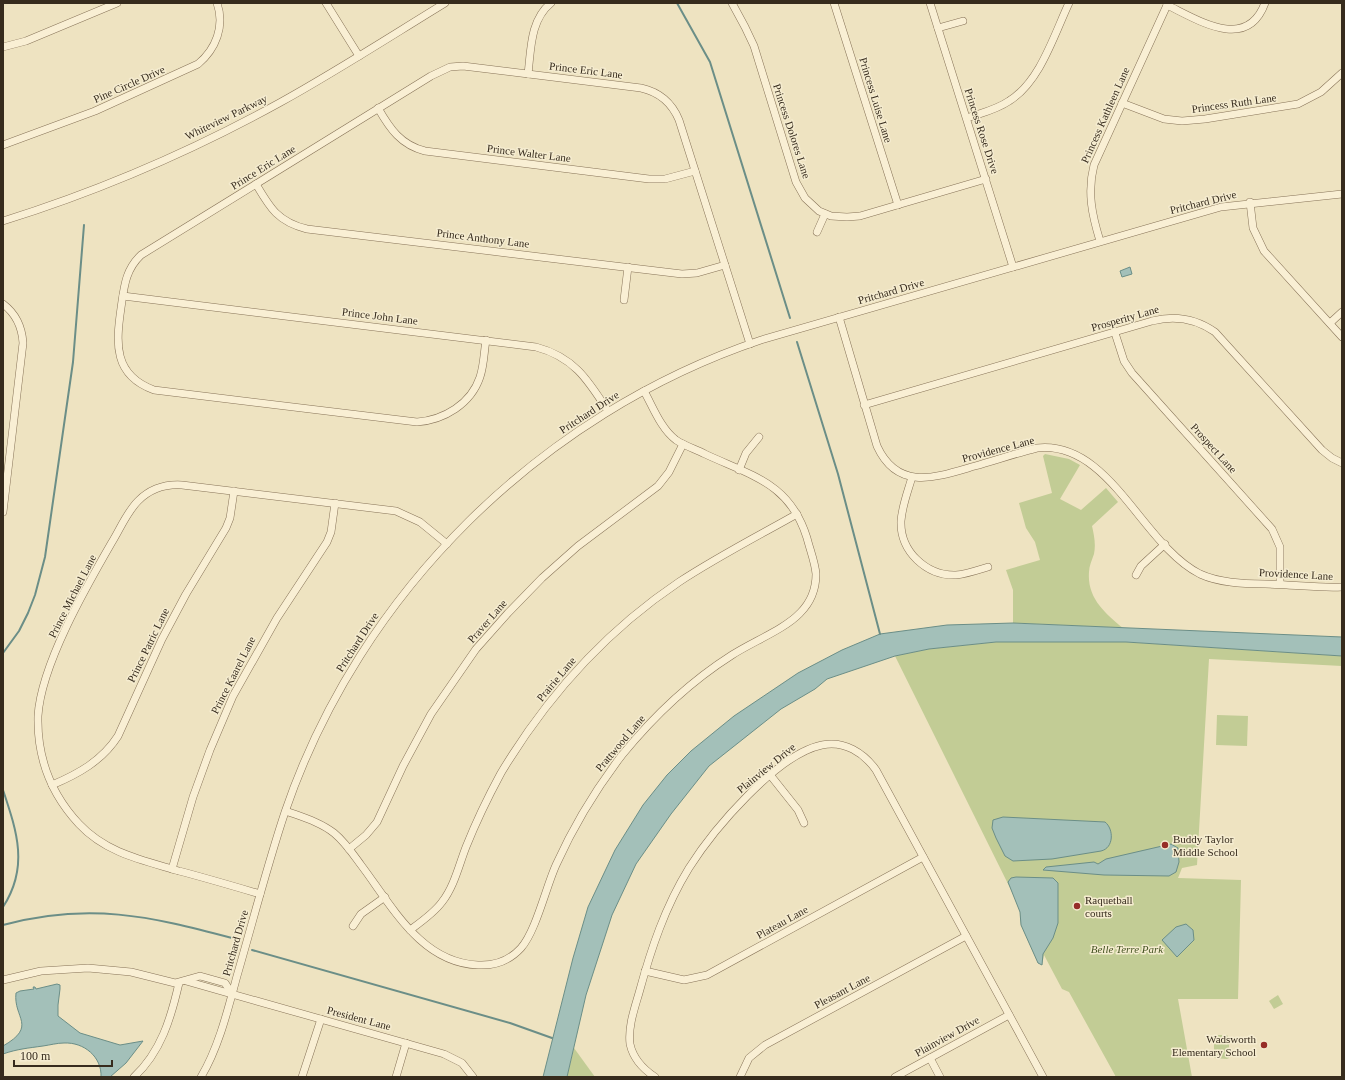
<svg xmlns="http://www.w3.org/2000/svg" width="1345" height="1080" viewBox="0 0 1345 1080" font-family="'Times New Roman',serif">
<style>
.green{fill:#c2cc95}
.water{fill:#a3c0b9;stroke:#6b8e87}
.lines{fill:none;stroke-linecap:round;stroke-linejoin:round}
.stream{stroke:#6b8e87;stroke-width:2}
.minor-casing{stroke:#877358;stroke-width:8}
.minor{stroke:#f9efd4;stroke-width:7}
.poi-dot{fill:#962d28;stroke:#f5ecd0;stroke-width:1.5}
.labels{text-anchor:middle;stroke-width:3;stroke-linejoin:round;paint-order:stroke}
.street-label{font-size:11px;fill:#362b1d;stroke:#f5ecd0}
.poi-label{font-size:11px;fill:#362b1d;stroke:#f5ecd0;text-anchor:start}
.park-label{font-size:11px;font-style:italic;fill:#455323;stroke:#f5ecd0}
</style>
<rect width="100%" height="100%" fill="#eee3c1"/>
<g class="green">
<path d="M1045 454 1069 459 1080 465 1060 499 1081 510 1106 488 1118 502 1092 526C1094 535 1096 544 1094 554 1092 560 1089 566 1089 572 1087 598 1105 613 1123 628L1013 623V590L1006 570 1040 560 1035 542 1026 528 1019 503 1052 493 1043 456Z"/>
<path d="M996 642H1126L1342 656V666L1209 659 1197 865 1182 868 1178 878 1241 880 1238 999H1178L1192 1077H1116L1069 992 1062 989 1044 955 1042 965 1038 963 1021 925 1020 912 1015 898 895 656 929 649Z"/>
<path d="M1217 715 1248 716 1247 746 1216 745Z"/>
<path d="M1278 995 1283 1004 1274 1009 1269 1001Z"/>
<path d="M1214 1035H1227L1229 1038V1058L1227 1059 1214 1058Z"/>
<path d="M574 1048 595 1077H567Z"/>
</g>
<g class="water">
<path d="M1130 267 1132 274 1122 277 1120 271Z"/>
<path d="M1013 623 1342 637V656L1126 642H996L929 649 895 656 827 679 815 689 781 709 709 766 671 814 636 864 612 915 586 995 567 1077H543L573 958 588 907 615 850 643 805 667 775 691 751 734 716 798 673 842 650 880 634 947 625Z"/>
<path d="M1003 817 1105 822C1114 829 1114 848 1101 851L1052 859 1013 861 1005 856 996 838 992 828 993 820Z"/>
<path d="M1171 844 1178 848 1179 862 1176 872 1169 876 1104 875 1043 870 1046 867 1094 862 1098 864 1106 859Z"/>
<path d="M1016 877 1053 878 1058 883V923L1053 938 1043 954 1042 965 1038 963 1021 925 1020 912 1008 882 1011 878Z"/>
<path d="M1186 924 1193 930 1194 940 1177 957 1162 940 1176 927Z"/>
<path d="M57 984 60 985V989L58 1005V1016L80 1033 120 1045 143 1041 126 1063 110 1077H101C102 1057 84 1042 64 1043 57 1043 50 1045 43 1046 29 1048 17 1049 3 1054V1046C38 1026 13 1018 16 993L20 991 34 989 33 987H35L36 989Z"/>
</g>
<g class="lines">
<g class="stream">
<path d="M677 3 710 62 790 318"/>
<path d="M797 342 838 474 880 634"/>
<path d="M3 653 19 631 28 613 35 595 45 557 73 362 84 225"/>
<path d="M3 790C17 832 29 867 3 907"/>
<path d="M3 925C88 902 150 916 232 938"/>
<path d="M252 950 510 1023 552 1038"/>
</g>
<defs>
<g id="minor">
<path d="M326 3 359 56"/>
<path d="M732 3 745 27 754 46 796 182 805 198 819 211 831 216 847 217 860 216 986 179"/>
<path d="M834 3 898 205"/>
<path d="M930 3 1013 267"/>
<path d="M1167 5C1198 20 1247 52 1265 3"/>
<path d="M938 28 963 21"/>
<path d="M3 47 26 41 117 3"/>
<path d="M528 74C531 50 530 20 551 3"/>
<path d="M1122 103 1164 119 1182 121 1205 119 1298 104 1321 92 1342 73"/>
<path d="M378 108C390 129 401 145 425 151L649 179H665L695 171"/>
<path d="M967 118C981 113 996 110 1009 101 1040 82 1054 35 1069 3"/>
<path d="M3 145 95 111 198 64C216 49 225 26 217 3"/>
<path d="M256 184C270 208 278 222 307 229L682 274 697 273 725 265"/>
<path d="M1250 202 1253 228 1264 251 1342 337"/>
<path d="M3 221C99 191 194 150 281 102 337 71 391 36 445 3"/>
<path d="M817 232 825 214"/>
<path d="M1100 241C1092 215 1087 192 1094 165L1168 3"/>
<path d="M123 296 536 347C574 357 588 380 608 411"/>
<path d="M624 300 628 267"/>
<path d="M3 304C15 313 22 327 23 343L3 512"/>
<path d="M839 317 877 446C898 492 937 477 975 466 996 460 1017 453 1037 448 1110 440 1142 545 1200 574 1226 586 1260 583 1287 585 1305 586 1324 588 1342 587"/>
<path d="M1330 323 1342 312"/>
<path d="M1115 333 1124 361 1132 373 1272 529 1280 547V584"/>
<path d="M486 340C484 352 484 365 480 377 471 404 444 420 417 422L154 390C113 375 116 343 121 308 124 288 125 270 141 255L431 76 450 67 463 66 641 88C659 92 672 103 679 120L750 344"/>
<path d="M864 405 1152 321C1175 315 1195 318 1215 332L1322 450 1332 458 1342 463"/>
<path d="M739 470 746 453 759 437"/>
<path d="M912 477C908 491 902 506 901 521 900 551 926 576 956 575 967 574 978 570 988 567"/>
<path d="M1136 575 1141 566 1165 544"/>
<path d="M771 776 798 810 804 823"/>
<path d="M52 785C78 774 102 761 118 736L162 639 186 594 226 528 230 518 234 491"/>
<path d="M286 811C302 817 320 822 334 833 345 842 353 854 361 865 392 906 421 963 478 965 495 966 510 960 521 948 536 931 546 887 556 865 574 825 596 789 622 755 653 717 691 681 732 655 752 642 785 629 800 613 810 603 816 589 816 574 815 562 810 550 807 538 790 483 752 476 705 454 695 449 685 446 676 440 661 429 653 407 644 391"/>
<path d="M349 849 366 835 377 822 403 766 431 714 476 649 508 613 542 578 578 546 658 486 669 472 683 444"/>
<path d="M172 869 193 797 210 750 233 696 277 618 327 542 331 532 335 503"/>
<path d="M260 894C233 886 206 878 179 871 142 860 106 853 79 824 51 794 37 757 38 716 41 665 86 587 112 542 120 529 127 512 138 501 150 489 165 484 182 485L396 511 420 522 447 544"/>
<path d="M353 926 361 914 385 897"/>
<path d="M410 930C421 922 434 913 442 902 454 887 459 865 466 847 476 822 488 797 501 773 546 698 606 631 679 582 717 557 758 536 797 514"/>
<path d="M645 971 684 980 707 975 923 857"/>
<path d="M3 980 41 971 88 968 131 972 175 983 200 976 225 983 232 994"/>
<path d="M186 981 444 1054 462 1063 473 1077"/>
<path d="M930 1058 940 1077"/>
<path d="M134 1077C161 1052 171 1018 179 983"/>
<path d="M201 1077C219 1047 228 1009 237 976 253 921 267 866 285 812 360 592 541 414 761 340L1221 207 1342 194"/>
<path d="M302 1077 321 1019"/>
<path d="M396 1077 406 1043"/>
<path d="M655 1077C643 1069 633 1058 630 1044 628 1027 634 1010 639 993 651 949 665 907 689 868 713 830 777 754 822 745 844 740 864 753 876 770L1043 1077"/>
<path d="M740 1077 749 1058 765 1045 966 936"/>
<path d="M895 1077 1009 1015"/>
</g>
</defs>
<use href="#minor" class="minor-casing"/>
<use href="#minor" class="minor"/>
</g>
<g class="poi-dot">
<circle cx="1165" cy="845" r="4"/>
<circle cx="1077" cy="906" r="4"/>
<circle cx="1264" cy="1045" r="4"/>
</g>
<g class="labels">
<g class="street-label">
<text transform="translate(586 70) rotate(7)" y="4">Prince Eric Lane</text>
<text transform="translate(129 84) rotate(-24)" y="4">Pine Circle Drive</text>
<text transform="translate(876 100) rotate(73)" y="4">Princess Luise Lane</text>
<text transform="translate(1234 103) rotate(-8)" y="4">Princess Ruth Lane</text>
<text transform="translate(1105 115) rotate(-66)" y="4">Princess Kathleen Lane</text>
<text transform="translate(226 117) rotate(-26)" y="4">Whiteview Parkway</text>
<text transform="translate(792 131) rotate(72)" y="4">Princess Dolores Lane</text>
<text transform="translate(982 131) rotate(72)" y="4">Princess Rose Drive</text>
<text transform="translate(529 153) rotate(7)" y="4">Prince Walter Lane</text>
<text transform="translate(263 167) rotate(-32)" y="4">Prince Eric Lane</text>
<text transform="translate(1203 202) rotate(-14)" y="4">Pritchard Drive</text>
<text transform="translate(483 238) rotate(7)" y="4">Prince Anthony Lane</text>
<text transform="translate(891 291) rotate(-16)" y="4">Pritchard Drive</text>
<text transform="translate(380 316) rotate(7)" y="4">Prince John Lane</text>
<text transform="translate(1125 318) rotate(-16)" y="4">Prosperity Lane</text>
<text transform="translate(589 412) rotate(-33)" y="4">Pritchard Drive</text>
<text transform="translate(1214 448) rotate(48)" y="4">Prospect Lane</text>
<text transform="translate(998 449) rotate(-15)" y="4">Providence Lane</text>
<text transform="translate(1296 574) rotate(3)" y="4">Providence Lane</text>
<text transform="translate(72 596) rotate(-63)" y="4">Prince Michael Lane</text>
<text transform="translate(487 621) rotate(-49)" y="4">Praver Lane</text>
<text transform="translate(357 642) rotate(-57)" y="4">Pritchard Drive</text>
<text transform="translate(148 645) rotate(-64)" y="4">Prince Patric Lane</text>
<text transform="translate(233 675) rotate(-63)" y="4">Prince Kaarel Lane</text>
<text transform="translate(556 679) rotate(-50)" y="4">Prairie Lane</text>
<text transform="translate(620 743) rotate(-50)" y="4">Prattwood Lane</text>
<text transform="translate(766 768) rotate(-39)" y="4">Plainview Drive</text>
<text transform="translate(782 922) rotate(-29)" y="4">Plateau Lane</text>
<text transform="translate(235 943) rotate(-74)" y="4">Pritchard Drive</text>
<text transform="translate(842 991) rotate(-28)" y="4">Pleasant Lane</text>
<text transform="translate(359 1018) rotate(15)" y="4">President Lane</text>
<text transform="translate(947 1036) rotate(-29)" y="4">Plainview Drive</text>
</g>
<g class="poi-label">
<text x="1173" y="843">Buddy Taylor<tspan x="1173" dy="13">Middle School</tspan></text>
<text x="1085" y="904">Raquetball<tspan x="1085" dy="13">courts</tspan></text>
<text x="1256" y="1043" text-anchor="end">Wadsworth<tspan x="1256" dy="13">Elementary School</tspan></text>
</g>
<g class="park-label">
<text x="1127" y="953">Belle Terre Park</text>
</g>
</g>
<rect width="1345" height="1080" fill="none" stroke="#362b1d" stroke-width="8"/>
<path d="M14 1060v6h98v-6" fill="none" stroke="#362b1d" stroke-width="2"/>
<text x="20" y="1060" font-size="12" fill="#362b1d" stroke="#f5ecd0" stroke-width="3" paint-order="stroke">100 m</text>
</svg>
